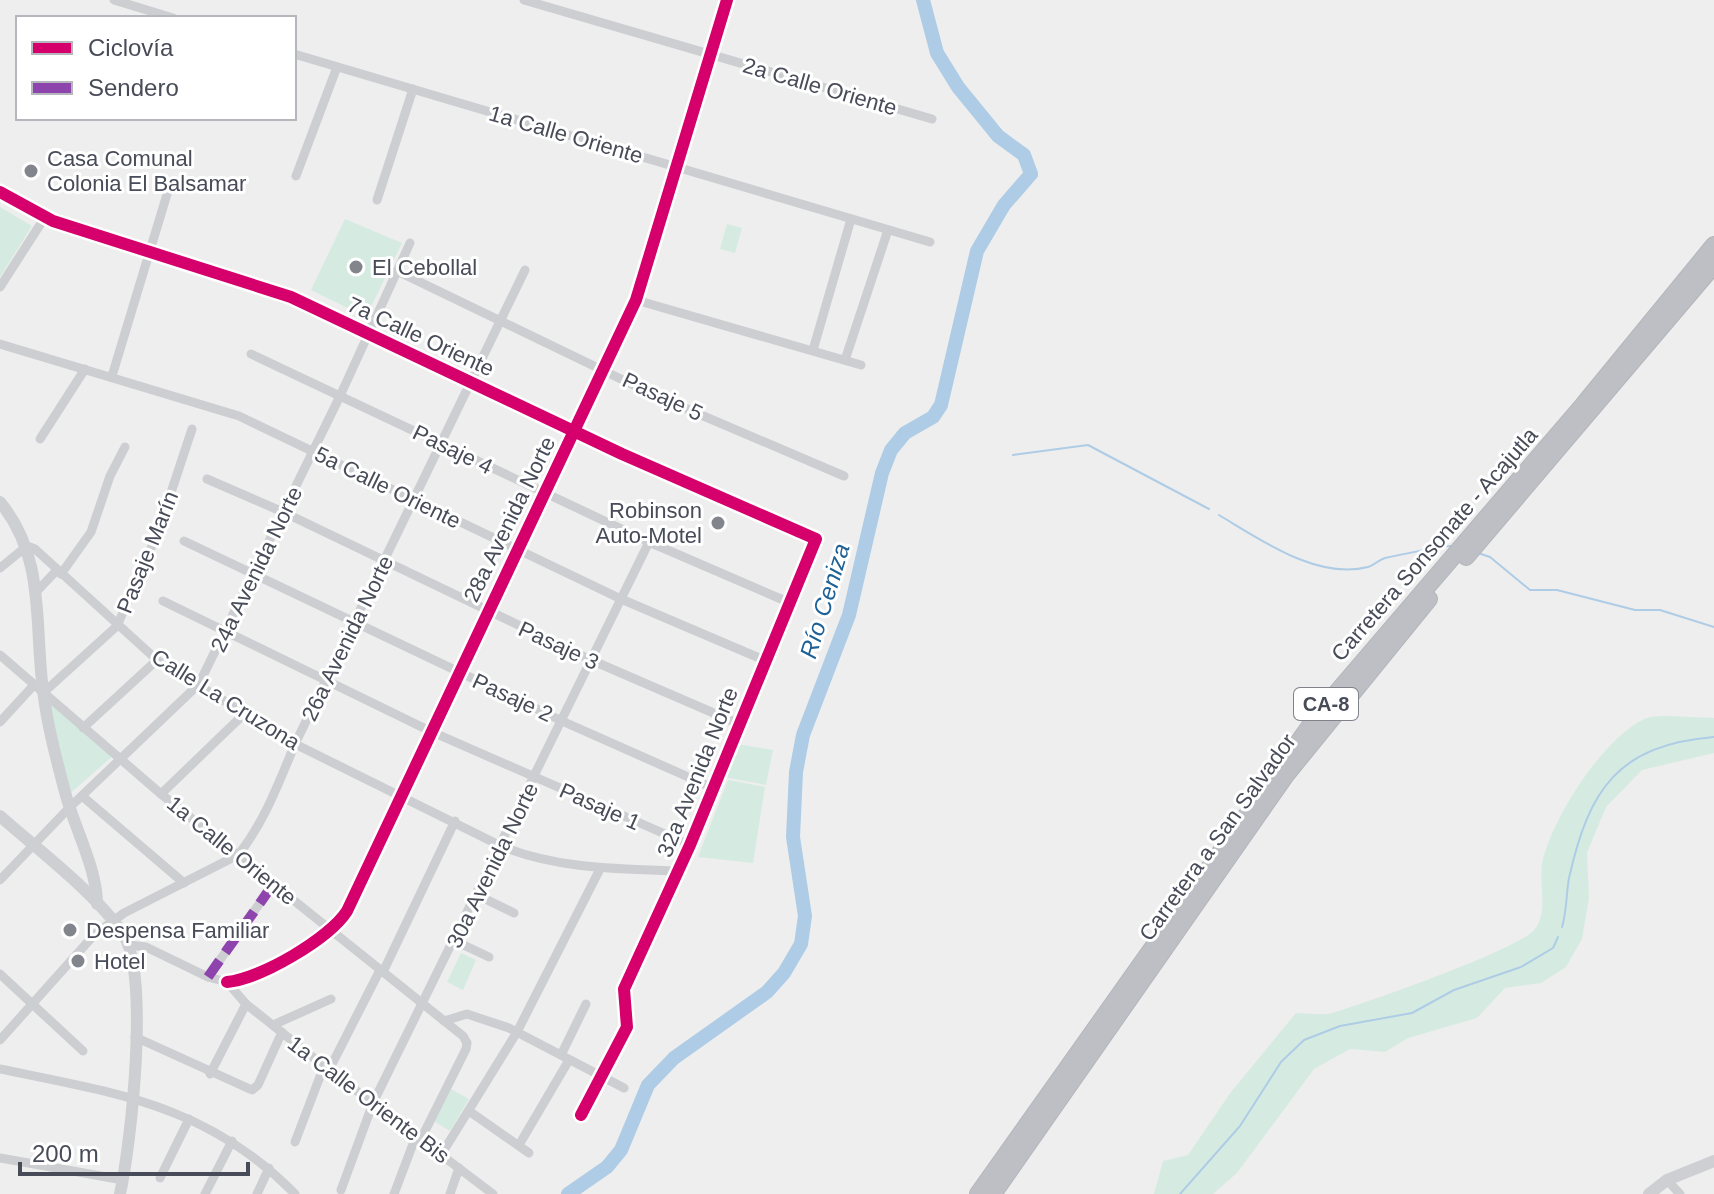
<svg xmlns="http://www.w3.org/2000/svg" width="1714" height="1194" viewBox="0 0 1714 1194" font-family="Arial,sans-serif">
<style>
.green{fill:#d5ebe2}
.lines{fill:none;stroke-linecap:round;stroke-linejoin:round}
.stream{stroke:#aecce5;stroke-width:2}
.river{stroke:#aecce5;stroke-width:14}
.highway-casing{stroke:#b4b6bc;stroke-width:18}
.street{stroke:#cdced1;stroke-width:9}
.secondary{stroke:#cdcfd2;stroke-width:12}
.highway{stroke:#bdbfc5;stroke-width:16}
.quiet{stroke:#8e44ad;stroke-width:10;stroke-dasharray:20 10;stroke-linecap:butt}
.cycleway-casing{stroke:#fff;stroke-width:17}
.cycleway{stroke:#d6006c;stroke-width:12}
.poi-dot{fill:#82858c;stroke:#fff;stroke-width:3}
.labels{text-anchor:middle;stroke-width:6;stroke-linejoin:round;paint-order:stroke}
.shield{fill:#fff;stroke:#7f828a;stroke-width:2}
.shield-label{font-size:20px;font-weight:bold;fill:#484c58}
.street-label{font-size:22px;fill:#484c58;stroke:#fff}
.poi-label{font-size:22px;fill:#484c58;stroke:#fff;text-anchor:start}
.water-label{font-size:24px;font-style:italic;fill:#1d6196;stroke:#fff}
</style>
<rect width="100%" height="100%" fill="#eee"/>
<g class="green">
<path d="M0 207 32 226 0 277Z"/>
<path d="M345 219 402 243 366 317 311 290Z"/>
<path d="M727 224 742 228 735 253 720 249Z"/>
<path d="M48 702 113 756 68 795Z"/>
<path d="M1668 716 1714 718V753L1642 770 1606 807 1587 853 1589 898 1582 939 1566 967 1541 983 1505 988 1477 1018 1408 1038 1385 1052 1350 1049 1314 1069 1237 1173 1213 1194H1154L1163 1161 1188 1155 1231 1092 1296 1013C1307 1013 1321 1016 1332 1013 1364 1004 1517 950 1534 930 1550 912 1537 881 1543 859 1555 814 1602 740 1644 719 1651 716 1660 716 1668 716Z"/>
<path d="M737 744 773 750 766 785 724 777Z"/>
<path d="M728 780 765 787 753 863 698 857Z"/>
<path d="M461 953 476 960 463 990 447 982Z"/>
<path d="M451 1089 469 1099 450 1131 432 1120Z"/>
</g>
<g class="lines">
<g class="stream">
<path d="M1013 455 1088 445 1209 509"/>
<path d="M1219 515C1261 540 1317 580 1368 567 1374 565 1379 560 1385 558 1394 556 1446 545 1451 546"/>
<path d="M1478 553 1490 557 1530 590H1557L1635 610H1660L1714 627"/>
<path d="M1562 927C1567 911 1566 894 1569 878 1589 789 1618 745 1714 737"/>
<path d="M1180 1194 1240 1126 1281 1062 1304 1040 1340 1026 1412 1013 1454 990 1521 967 1553 948 1558 937"/>
</g>
<path class="river" d="M568 1194 607 1167 621 1150 648 1085 674 1058 767 992 784 973 801 944 805 916 793 837 796 772 803 735 849 615 882 473 891 450 905 433 933 417 941 405 977 251 1004 205 1031 174 1024 155 998 136 958 87 937 53 923 0"/>
<defs>
<g id="highway">
<path d="M1466 557 1714 265"/>
<path d="M978 1194 1319 713 1583 405 1714 245"/>
<path d="M993 1194 1286 775 1429 599"/>
</g>
</defs>
<use href="#highway" class="highway-casing"/>
<g class="street">
<path d="M114 0 173 18"/>
<path d="M524 0 932 119"/>
<path d="M294 54 930 242"/>
<path d="M296 176 337 67"/>
<path d="M0 192 53 221 291 297 622 454 816 539 690 845 624 989 627 1027 581 1115"/>
<path d="M377 200 413 89"/>
<path d="M397 271 652 394 844 476"/>
<path d="M0 287 45 217"/>
<path d="M636 300 861 365"/>
<path d="M0 344 239 416 621 599 764 660"/>
<path d="M813 350 851 219"/>
<path d="M251 354 649 542 788 602"/>
<path d="M845 360 888 230"/>
<path d="M112 376 171 181"/>
<path d="M40 439 85 369"/>
<path d="M207 479 283 512 591 660 739 724"/>
<path d="M184 541 562 721 713 788"/>
<path d="M0 568 27 546 35 549 157 660 295 744 501 846C557 869 618 869 678 871"/>
<path d="M61 574 91 532 110 476 125 447"/>
<path d="M38 590 57 570"/>
<path d="M163 601 430 731 690 845"/>
<path d="M0 655 161 794 463 1036 467 1043 466 1049 421 1139"/>
<path d="M43 693 117 626 158 532 192 429"/>
<path d="M0 722 33 686"/>
<path d="M83 728 157 660"/>
<path d="M161 794 244 714"/>
<path d="M82 796 184 883"/>
<path d="M0 880 69 808 199 684 340 396 410 243"/>
<path d="M477 895 514 913"/>
<path d="M455 941 489 957"/>
<path d="M129 945 146 947 208 977 227 982 246 1004 329 1070 493 1194"/>
<path d="M383 972 455 821"/>
<path d="M0 974 83 1051"/>
<path d="M208 977 274 883"/>
<path d="M227 982C260 979 329 939 347 911L636 300 727 0"/>
<path d="M444 1021 467 1014 509 1028 624 1088"/>
<path d="M273 1025 331 999"/>
<path d="M135 1037 252 1090 258 1085 282 1032"/>
<path d="M0 1040 94 935 124 913 238 855C264 823 279 782 295 744L525 270"/>
<path d="M561 1055 586 1004"/>
<path d="M0 1069C116 1093 208 1105 295 1194"/>
<path d="M329 1070 380 970"/>
<path d="M210 1074 246 1004"/>
<path d="M469 1111 529 1153"/>
<path d="M295 1142 324 1066"/>
<path d="M519 1145 569 1060"/>
<path d="M441 1155 517 1032 600 869"/>
<path d="M0 1158 123 1180"/>
<path d="M160 1178 189 1119"/>
<path d="M1667 1180 1680 1194"/>
<path d="M341 1190 373 1103 649 542"/>
<path d="M205 1194 232 1141"/>
<path d="M257 1194 269 1168"/>
<path d="M394 1194 416 1136"/>
<path d="M450 1194 459 1168"/>
</g>
<g class="secondary">
<path d="M0 502C46 558 34 623 43 690 47 724 56 758 65 792 74 827 97 868 97 904"/>
<path d="M0 816C37 849 97 894 123 934 150 975 131 1144 120 1194"/>
<path d="M1649 1194 1667 1180 1714 1161"/>
</g>
<use href="#highway" class="highway"/>
<path class="quiet" d="M208 977 274 883"/>
<defs>
<g id="cycleway">
<path d="M0 192 53 221 291 297 622 454 816 539 690 845 624 989 627 1027 581 1115"/>
<path d="M227 982C260 979 329 939 347 911L636 300 727 0"/>
</g>
</defs>
<use href="#cycleway" class="cycleway-casing"/>
<use href="#cycleway" class="cycleway"/>
</g>
<g class="poi-dot">
<circle cx="31" cy="171" r="8"/>
<circle cx="356" cy="267" r="8"/>
<circle cx="718" cy="523" r="8"/>
<circle cx="70" cy="930" r="8"/>
<circle cx="78" cy="961" r="8"/>
</g>
<g class="labels">
<rect class="shield" x="1294" y="688" width="64" height="32" rx="6"/>
<g class="shield-label">
<text x="1326" y="711">CA-8</text>
</g>
<g class="street-label">
<text transform="translate(820 86) rotate(16)" y="8">2a Calle Oriente</text>
<text transform="translate(566 134) rotate(16)" y="8">1a Calle Oriente</text>
<text transform="translate(421 336) rotate(25)" y="8">7a Calle Oriente</text>
<text transform="translate(663 396) rotate(25)" y="8">Pasaje 5</text>
<text transform="translate(453 449) rotate(26)" y="8">Pasaje 4</text>
<text transform="translate(388 487) rotate(26)" y="8">5a Calle Oriente</text>
<text transform="translate(509 519) rotate(-64)" y="8">28a Avenida Norte</text>
<text transform="translate(1434 544) rotate(-49)" y="8">Carretera Sonsonate - Acajutla</text>
<text transform="translate(147 552) rotate(-68)" y="8">Pasaje Marín</text>
<text transform="translate(256 569) rotate(-64)" y="8">24a Avenida Norte</text>
<text transform="translate(347 638) rotate(-64)" y="8">26a Avenida Norte</text>
<text transform="translate(559 645) rotate(25)" y="8">Pasaje 3</text>
<text transform="translate(513 697) rotate(25)" y="8">Pasaje 2</text>
<text transform="translate(226 699) rotate(32)" y="8">Calle La Cruzona</text>
<text transform="translate(697 772) rotate(-68)" y="8">32a Avenida Norte</text>
<text transform="translate(600 806) rotate(24)" y="8">Pasaje 1</text>
<text transform="translate(1217 837) rotate(-54)" y="8">Carretera a San Salvador</text>
<text transform="translate(232 850) rotate(39)" y="8">1a Calle Oriente</text>
<text transform="translate(492 865) rotate(-64)" y="8">30a Avenida Norte</text>
<text transform="translate(369 1099) rotate(37)" y="8">1a Calle Oriente Bis</text>
</g>
<g class="poi-label">
<text x="47" y="166">Casa Comunal<tspan x="47" dy="25">Colonia El Balsamar</tspan></text>
<text x="372" y="275">El Cebollal</text>
<text x="702" y="518" text-anchor="end">Robinson<tspan x="702" dy="25">Auto-Motel</tspan></text>
<text x="86" y="938">Despensa Familiar</text>
<text x="94" y="969">Hotel</text>
</g>
<g class="water-label">
<text transform="translate(825 601) rotate(-73)" y="8">Río Ceniza</text>
</g>
</g>
<rect x="16" y="16" width="280" height="104" fill="#ffffff" stroke="#b6b7bc" stroke-width="2"/>
<rect x="32" y="42" width="40" height="12" fill="#d6006c" stroke="#b6b7bc" stroke-width="2"/>
<text x="88" y="56" font-size="24" fill="#484c58">Ciclovía</text>
<rect x="32" y="82" width="40" height="12" fill="#8e44ad" stroke="#b6b7bc" stroke-width="2"/>
<text x="88" y="96" font-size="24" fill="#484c58">Sendero</text>
<path d="M20 1162v12h228v-12" fill="none" stroke="#484c58" stroke-width="4"/>
<text x="32" y="1162" font-size="24" fill="#484c58" stroke="#ffffff" stroke-width="6" paint-order="stroke">200 m</text>
</svg>
